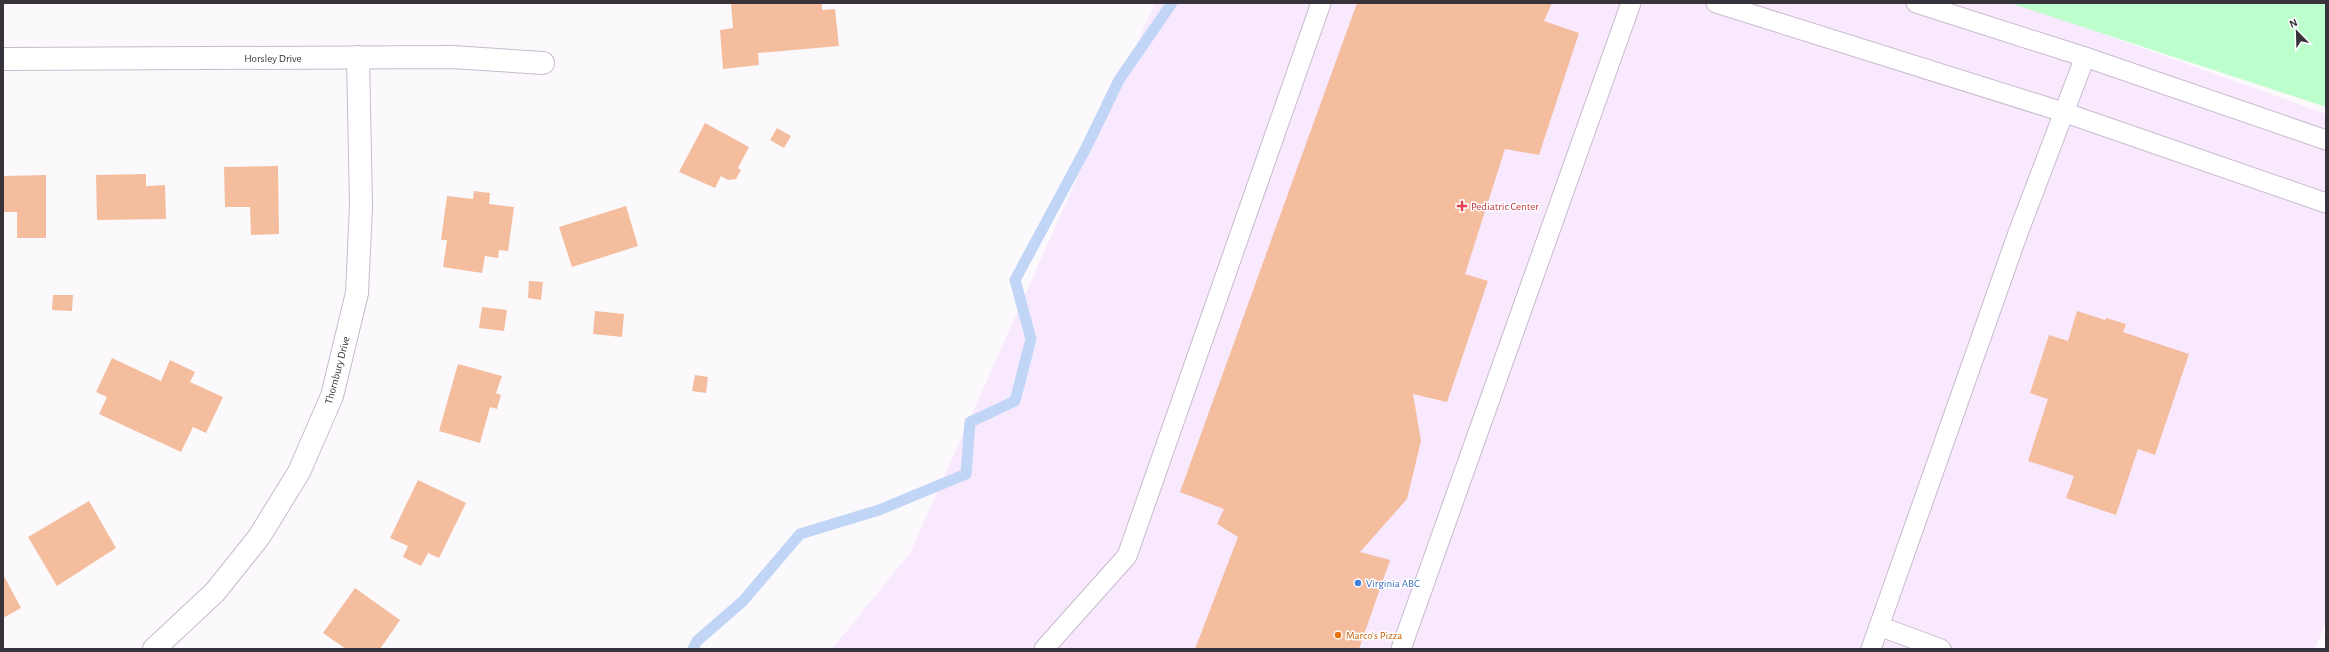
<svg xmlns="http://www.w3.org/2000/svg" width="2329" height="652" viewBox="0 0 2329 652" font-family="'Alegreya Sans',sans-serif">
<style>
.built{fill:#f8e9fe}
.green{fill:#bcfecc}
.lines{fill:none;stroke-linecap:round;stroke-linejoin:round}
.stream{stroke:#c1d5f6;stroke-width:11}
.building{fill:#f4bd9e}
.service-casing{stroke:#c8bacd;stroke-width:21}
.minor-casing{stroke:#c8bacd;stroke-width:24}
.service{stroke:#fff;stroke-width:19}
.minor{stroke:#fff;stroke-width:22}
.health-dot{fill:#e0444e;stroke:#fff;stroke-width:1.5}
.shop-dot{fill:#3f7fe0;stroke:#fff;stroke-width:1.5}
.food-dot{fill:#e8710a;stroke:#fff;stroke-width:1.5}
.labels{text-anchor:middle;stroke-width:3;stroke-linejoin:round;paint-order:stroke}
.street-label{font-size:11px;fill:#38323a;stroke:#fff}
.health-label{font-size:11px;fill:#be3a42;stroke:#fff;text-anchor:start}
.shop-label{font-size:11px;fill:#366cbe;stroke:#fff;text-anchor:start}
.food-label{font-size:11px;fill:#c56008;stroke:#fff;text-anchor:start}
</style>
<rect width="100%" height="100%" fill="#fcf9fd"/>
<path class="built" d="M1155 3H2010L2064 20 2326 114V621L2315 649H832L910 553Z"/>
<path class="green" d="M2010 3H2326V107Z"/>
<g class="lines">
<path class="stream" d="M693 649 697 641 743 601 800 534 879 510 966 474 970 422 1015 401 1031 339 1015 280 1086 148 1119 80 1172 3"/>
</g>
<g class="building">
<path d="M731 3H822V10L835 9 839 46 758 53 759 65 723 69 720 30 733 28Z"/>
<path d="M1357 3H1552L1544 21 1579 33 1539 155 1505 149 1465 274 1488 281 1447 402 1413 394 1421 441 1407 499 1360 552 1390 560 1359 649H1195L1238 537 1217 524 1224 509 1180 492Z"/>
<path d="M705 123 749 147 738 168 741 170 736 179 728 180 721 176 715 188 679 172Z"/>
<path d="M777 128 791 136 784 148 770 140Z"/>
<path d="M278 166 279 234 251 235 250 207H225L224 167Z"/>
<path d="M146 174V186L165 185 166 219 97 220 96 175Z"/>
<path d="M46 175V238H17V212H3V176Z"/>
<path d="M474 191 490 193 489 204 514 207 508 251 499 250 498 258 485 256 482 273 443 267 447 240H441L447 196 473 199Z"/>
<path d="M626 206 638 246 572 267 559 227Z"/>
<path d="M529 281 543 282 541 300 528 298Z"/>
<path d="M53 295H73L72 311 52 310Z"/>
<path d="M482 307 507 310 504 331 479 328Z"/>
<path d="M595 311 624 314 622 337 593 334Z"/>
<path d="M2077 311 2105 320 2106 318 2126 324 2123 332 2189 354 2155 455 2138 449 2116 515 2066 498 2074 476 2028 461 2048 399 2030 393 2049 335 2068 341Z"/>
<path d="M112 358 161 381 170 360 195 372 190 382 223 397 206 433 193 427 181 452 99 414 107 397 96 392Z"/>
<path d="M458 364 502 376 496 393 501 395 497 409 490 407 480 443 439 431Z"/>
<path d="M695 375 708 377 706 393 692 391Z"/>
<path d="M418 480 466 503 439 558 428 553 421 566 403 557 408 546 390 538Z"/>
<path d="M89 501 116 548 57 586 28 537Z"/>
<path d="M3 574 21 608 3 618Z"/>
<path d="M355 588 400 620 380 649H346L323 633Z"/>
</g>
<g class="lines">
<defs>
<g id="service">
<path d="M1716 3 2063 112 2326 203"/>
<path d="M1916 3 2085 57 2326 140"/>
<path d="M1879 626 1941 649"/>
<path d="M1044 649 1127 556 1321 3"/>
<path d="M1401 649 1631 3"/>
<path d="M1871 649 2018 233 2085 57"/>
</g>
<g id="minor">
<path d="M3 59 452 57 543 63"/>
<path d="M154 649 215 592 259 537 299 472 332 396 357 293 361 206 358 57"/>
</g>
</defs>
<use href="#service" class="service-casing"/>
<use href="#minor" class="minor-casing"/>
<use href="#service" class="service"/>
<use href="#minor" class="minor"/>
</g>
<path class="health-dot" d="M1460 200h4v4h4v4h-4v4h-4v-4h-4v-4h4z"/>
<circle class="shop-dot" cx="1358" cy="583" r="4"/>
<circle class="food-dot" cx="1338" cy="635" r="4"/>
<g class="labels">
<g class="street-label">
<text x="273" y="62">Horsley Drive</text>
<text transform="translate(337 370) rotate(-75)" y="4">Thornbury Drive</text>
</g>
<g class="health-label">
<text x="1471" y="210">Pediatric Center</text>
</g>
<g class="shop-label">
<text x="1366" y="587">Virginia ABC</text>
</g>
<g class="food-label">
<text x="1346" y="639">Marco's Pizza</text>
</g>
</g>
<rect width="2329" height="652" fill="none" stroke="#38323a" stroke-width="8"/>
<g transform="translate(2297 32) rotate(337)" stroke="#ffffff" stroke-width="3" paint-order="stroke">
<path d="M0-3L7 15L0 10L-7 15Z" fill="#38323a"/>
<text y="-6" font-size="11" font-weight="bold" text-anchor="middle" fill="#38323a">N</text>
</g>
</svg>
